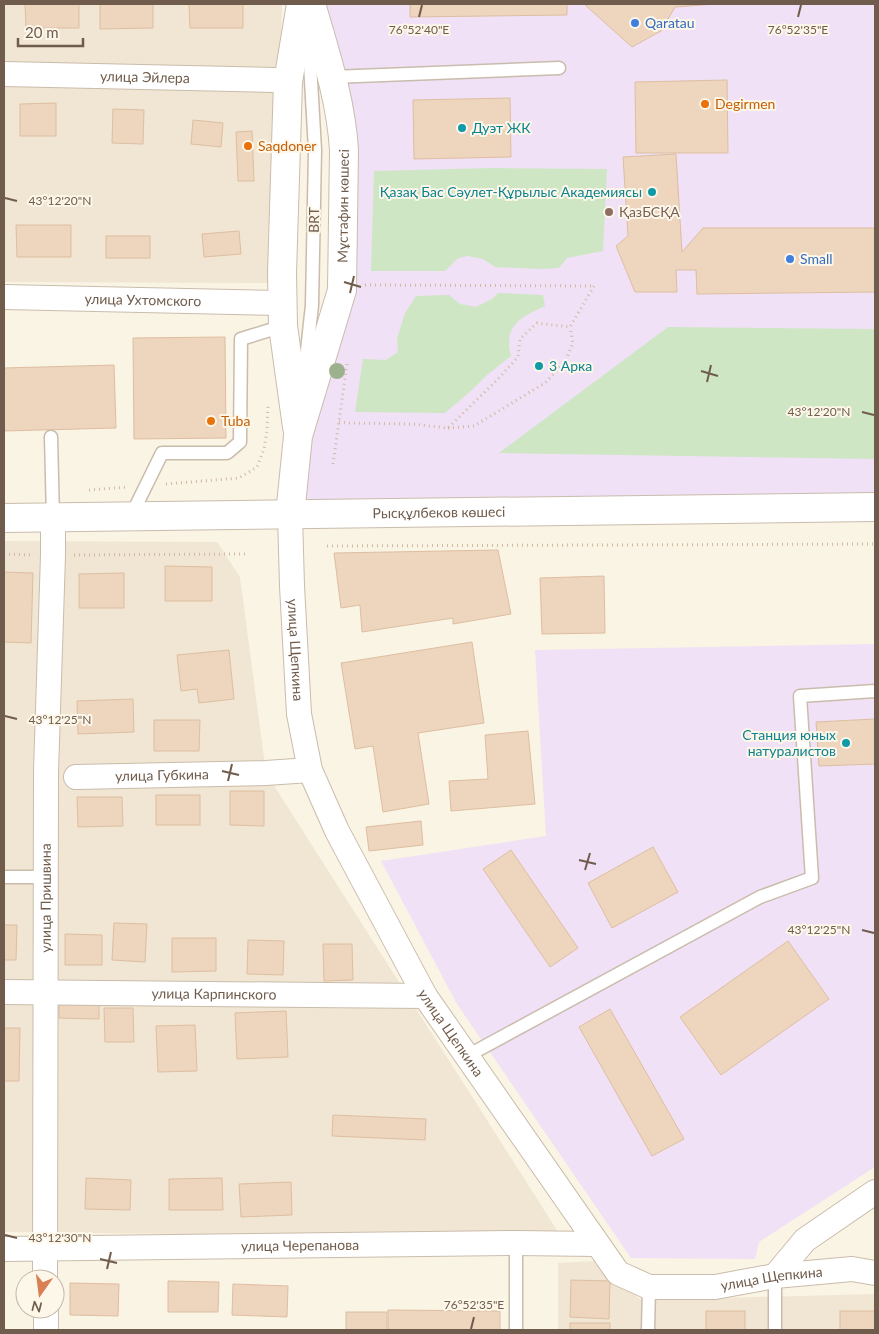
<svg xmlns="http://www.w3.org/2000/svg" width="879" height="1334" viewBox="0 0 879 1334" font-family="Lato,sans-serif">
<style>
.residential{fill:#f1e6d3}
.education{fill:#f0e1f6}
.green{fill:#cee6c4}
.building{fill:#edd5be;stroke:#debea0}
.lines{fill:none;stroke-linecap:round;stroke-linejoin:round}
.service-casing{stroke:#cabcac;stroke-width:15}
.minor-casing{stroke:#cabcac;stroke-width:26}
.tertiary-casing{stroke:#cabcac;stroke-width:30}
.path{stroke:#d1b9a2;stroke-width:3;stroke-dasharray:1 4;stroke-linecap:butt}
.service{stroke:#fff;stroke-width:12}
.minor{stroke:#fff;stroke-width:24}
.tertiary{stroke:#fff;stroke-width:28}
.tree{fill:#9eb18e}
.ticks{fill:none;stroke:#705c4c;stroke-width:2}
.shop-dot{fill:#3f7fe0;stroke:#fdf7ea;stroke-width:2}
.food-dot{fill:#e8710a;stroke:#fdf7ea;stroke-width:2}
.culture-dot{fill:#0f9aa8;stroke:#fdf7ea;stroke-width:2}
.education-dot{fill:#8d6e63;stroke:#fdf7ea;stroke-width:2}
.labels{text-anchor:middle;stroke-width:4;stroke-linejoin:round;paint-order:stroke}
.shop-label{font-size:14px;fill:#366cbe;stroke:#fdf7ea;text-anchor:start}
.street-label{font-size:14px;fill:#705c4c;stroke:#fdf7ea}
.food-label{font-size:14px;fill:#c56008;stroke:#fdf7ea;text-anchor:start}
.culture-label{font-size:14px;fill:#0d838f;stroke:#fdf7ea;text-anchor:start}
.education-label{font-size:14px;fill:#785e54;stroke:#fdf7ea;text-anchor:start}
.ticks-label{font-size:12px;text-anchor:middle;fill:#705c4c;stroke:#fdf7ea;stroke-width:4;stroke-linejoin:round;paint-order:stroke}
</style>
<rect width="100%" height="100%" fill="#faf4e4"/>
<g class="residential">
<path d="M4 4H282L276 283 4 282Z"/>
<path d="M4 541 217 542 240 577 266 773 562 1238 4 1232Z"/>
<path d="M597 1261 641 1300 875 1294V1330H558V1263Z"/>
</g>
<g class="education">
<path d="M311 4H875V507L290 515 342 290 344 150Z"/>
<path d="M875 644V1167L759 1242 755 1259 631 1258 457 1004 381 861 546 836 535 650Z"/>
</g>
<g class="green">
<path d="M493 168 607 169 603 251 567 258 559 268 542 269 495 267 483 259 468 256 458 258 445 271H371L374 171Z"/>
<path d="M498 293 543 295 545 306C521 317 503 325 511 356L486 376 472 390 445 413 355 412 363 359 386 360 398 352 397 339 405 313 416 296 449 295 460 304 476 307 492 299Z"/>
<path d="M668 327 875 329V459L499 453Z"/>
</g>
<g class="building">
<path d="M25 4H79V28H26Z"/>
<path d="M100 4H153V28L100 29Z"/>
<path d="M189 4H243V28H190Z"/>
<path d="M410 4H567V15L410 17Z"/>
<path d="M584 4H715L675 7 661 31 632 47Z"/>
<path d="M727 80 728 153H636L635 82Z"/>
<path d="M510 98 511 157 414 159 413 100Z"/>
<path d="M56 103V136H20V104Z"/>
<path d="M113 109 144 110 143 144 112 143Z"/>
<path d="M193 120 223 123 221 147 191 144Z"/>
<path d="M252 131 254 181H238L236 132Z"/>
<path d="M676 154 682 252 703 228H875V292L697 294 696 270H676L677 292H635L616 246 628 236 623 157Z"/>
<path d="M16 225H71V257H17Z"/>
<path d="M239 231 241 254 204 257 202 234Z"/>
<rect x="106" y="236" width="44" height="22"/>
<path d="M225 337 226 438 134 439 133 338Z"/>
<path d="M114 365 116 428 4 431V368Z"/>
<path d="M498 550 511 614 453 624V618L362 632 360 605 341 608 334 553Z"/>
<path d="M165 566 212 567V601H165Z"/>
<path d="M4 572 33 573 31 643 4 642Z"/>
<path d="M124 573V608H79V574Z"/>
<path d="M604 576 605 633 542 634 540 578Z"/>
<path d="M472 642 484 723 418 733 429 804 383 812 373 746 355 749 341 663Z"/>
<path d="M229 650 234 699 199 703 197 689 181 691 177 655Z"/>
<path d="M133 699 134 732 78 734 77 701Z"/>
<path d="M875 719V764L819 766 816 722Z"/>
<path d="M154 720H200L199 751H154Z"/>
<path d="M528 731 535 804 451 811 449 781 488 779 485 735Z"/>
<path d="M230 791H264V826L230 825Z"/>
<rect x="156" y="795" width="44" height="30"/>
<path d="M77 797H122L123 826 78 827Z"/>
<path d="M421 821 423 845 369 851 366 827Z"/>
<path d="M653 847 678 892 612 928 588 883Z"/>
<path d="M511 850 578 948 550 967 483 869Z"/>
<path d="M114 923 147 924 145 962 112 960Z"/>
<path d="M4 925H17L16 960H4Z"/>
<path d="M65 934 102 935V965H65Z"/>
<path d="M172 938H216V971L172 972Z"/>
<path d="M248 940 284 941 283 975 247 974Z"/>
<path d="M788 941 829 999 721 1075 680 1017Z"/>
<path d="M323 944H352L353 980 324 981Z"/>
<path d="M59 997H99V1019L59 1018Z"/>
<path d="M104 1008H133L134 1042H105Z"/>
<path d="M610 1009 684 1139 652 1156 579 1027Z"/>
<path d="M286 1011 288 1057 237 1059 235 1013Z"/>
<path d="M195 1025 197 1071 158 1072 156 1026Z"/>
<path d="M4 1028H20L19 1081H4Z"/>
<path d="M333 1115 426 1119 425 1140 332 1136Z"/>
<path d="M86 1178 131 1180 130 1210 85 1209Z"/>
<path d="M222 1178 223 1210H169V1179Z"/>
<path d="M291 1182 292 1215 241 1217 239 1184Z"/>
<path d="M571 1280 610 1281 609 1319 570 1317Z"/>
<path d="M168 1281 219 1282 218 1312H168Z"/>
<path d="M70 1283 119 1284 118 1316 70 1315Z"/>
<path d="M233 1284 288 1286 287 1317 232 1315Z"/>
<path d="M388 1310 500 1311V1330H388Z"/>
<rect x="706" y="1311" width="39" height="19"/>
<rect x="840" y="1311" width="35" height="19"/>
<rect x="346" y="1312" width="41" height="18"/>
<rect x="570" y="1323" width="40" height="7"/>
</g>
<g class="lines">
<defs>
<g id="service">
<path d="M332 77 559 68"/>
<path d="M304 378 312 305 315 150 308 29"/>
<path d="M51 437 53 518"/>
<path d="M131 516 162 453H227L240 442 241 339 283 326"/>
<path d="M4 877H46"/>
<path d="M467 1056 760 897 812 878 800 696 875 691"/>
<path d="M516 1243V1330"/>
<path d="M775 1276V1330"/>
<path d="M648 1330 649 1287"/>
</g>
<g id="minor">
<path id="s1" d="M4 74 274 80 288 82"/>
<path id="s2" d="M4 297 282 303"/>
<path id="s3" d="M290 515 292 586 299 714 310 770 337 831 425 996 618 1273 649 1287H715L775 1276 852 1269 875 1273"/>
<path id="s4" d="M76 777 266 773 310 770"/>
<path id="s5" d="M4 992 425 996"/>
<path id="s6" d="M4 1249 516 1243 597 1244"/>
<path d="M775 1276 805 1240 875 1192"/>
<path id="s7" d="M45 1279 46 772 53 555V518"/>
<path d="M46 1309V1330"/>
</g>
<g id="tertiary">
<path d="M297 427 283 326 282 273 288 82 301 4"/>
<path id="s8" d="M290 515 298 436 342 290 344 150C341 100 325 52 311 4"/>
<path id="s9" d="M4 518 875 507"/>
</g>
</defs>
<use href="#service" class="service-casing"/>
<use href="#minor" class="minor-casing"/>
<use href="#tertiary" class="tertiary-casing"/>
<g class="path">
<path d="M365 285 593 286"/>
<path d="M339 422 350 423 412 424 448 428 498 379 518 357 520 339 537 323 570 327 594 286"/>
<path d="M448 428 474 426 545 383 565 362 573 343 570 327"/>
<path d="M333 464 347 364"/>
<path d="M166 484 239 478 257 467 264 449 267 430 268 406"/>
<path d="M89 490 128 487"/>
<path d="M327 546 875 544"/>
<path d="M4 554 31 555"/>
<path d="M74 555 245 554"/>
</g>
<use href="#service" class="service"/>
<use href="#minor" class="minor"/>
<use href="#tertiary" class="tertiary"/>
</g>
<circle class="tree" cx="337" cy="371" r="8"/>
<path class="ticks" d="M419 17 422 5M798 17 801 5M5 198 17 201M344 282 361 287M350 293 354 276M701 371 718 376M707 382 711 365M862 412 874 415M5 716 17 719M222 771 239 775M228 781 232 764M579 860 596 864M585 870 590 853M862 930 874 933M5 1235 17 1238M100 1259 117 1263M107 1269 111 1252M471 1329 474 1317"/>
<g class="shop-dot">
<circle cx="635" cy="23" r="5"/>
<circle cx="790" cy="259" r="5"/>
</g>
<g class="food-dot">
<circle cx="705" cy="104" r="5"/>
<circle cx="248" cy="146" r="5"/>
<circle cx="211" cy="421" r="5"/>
</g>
<g class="culture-dot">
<circle cx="462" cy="128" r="5"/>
<circle cx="652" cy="192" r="5"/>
<circle cx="539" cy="366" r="5"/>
<circle cx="846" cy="743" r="5"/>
</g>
<circle class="education-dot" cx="609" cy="212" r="5"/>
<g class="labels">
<g class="shop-label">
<text x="645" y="28">Qaratau</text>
<text x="800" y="264">Small</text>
</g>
<g class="street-label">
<text dy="5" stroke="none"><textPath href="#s1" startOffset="141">улица Эйлера</textPath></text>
<text dy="5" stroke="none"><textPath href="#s8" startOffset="316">Мұстафин көшесі</textPath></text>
<text transform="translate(314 220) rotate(-89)" y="5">BRT</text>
<text dy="5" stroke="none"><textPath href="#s2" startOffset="139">улица Ухтомского</textPath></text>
<text dy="5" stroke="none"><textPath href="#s9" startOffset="435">Рысқұлбеков көшесі</textPath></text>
<text dy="5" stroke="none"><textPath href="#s3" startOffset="135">улица Щепкина</textPath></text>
<text dy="5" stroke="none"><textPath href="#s4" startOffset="86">улица Губкина</textPath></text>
<text dy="5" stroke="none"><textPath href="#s7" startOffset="381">улица Пришвина</textPath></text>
<text dy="5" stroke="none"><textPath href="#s5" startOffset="210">улица Карпинского</textPath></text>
<text dy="5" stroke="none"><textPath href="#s3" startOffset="555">улица Щепкина</textPath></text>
<text dy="5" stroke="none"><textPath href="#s6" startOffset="296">улица Черепанова</textPath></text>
<text dy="5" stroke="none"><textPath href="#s3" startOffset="1005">улица Щепкина</textPath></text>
</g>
<g class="food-label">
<text x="715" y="109">Degirmen</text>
<text x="258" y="151">Saqdoner</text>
<text x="221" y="426">Tuba</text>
</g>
<g class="culture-label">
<text x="472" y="133">Дуэт ЖК</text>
<text x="642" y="197" text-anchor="end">Қазақ Бас Сәулет-Құрылыс Академиясы</text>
<text x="549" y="371">3 Арка</text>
<text x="836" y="740" text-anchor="end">Станция юных<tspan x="836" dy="16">натуралистов</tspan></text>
</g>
<g class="education-label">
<text x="619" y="217">ҚазБСҚА</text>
</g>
</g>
<g class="ticks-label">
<text x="419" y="34">76°52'40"E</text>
<text x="798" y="34">76°52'35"E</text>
<text x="60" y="205">43°12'20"N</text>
<text x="819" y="416">43°12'20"N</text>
<text x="60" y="724">43°12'25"N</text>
<text x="819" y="934">43°12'25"N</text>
<text x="60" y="1242">43°12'30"N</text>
<text x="474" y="1309">76°52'35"E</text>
</g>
<rect width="879" height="1334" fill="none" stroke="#705c4c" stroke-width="10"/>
<g transform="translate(40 1294) rotate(194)"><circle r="24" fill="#fdf7ea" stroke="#c5b9ab"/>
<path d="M0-4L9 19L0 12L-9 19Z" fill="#d97f54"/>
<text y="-8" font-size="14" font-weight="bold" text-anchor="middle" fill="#705c4c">N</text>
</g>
<path d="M18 38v8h65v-8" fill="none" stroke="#705c4c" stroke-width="2.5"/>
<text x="25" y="38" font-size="15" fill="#705c4c" stroke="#fdf7ea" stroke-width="4" paint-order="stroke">20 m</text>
</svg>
